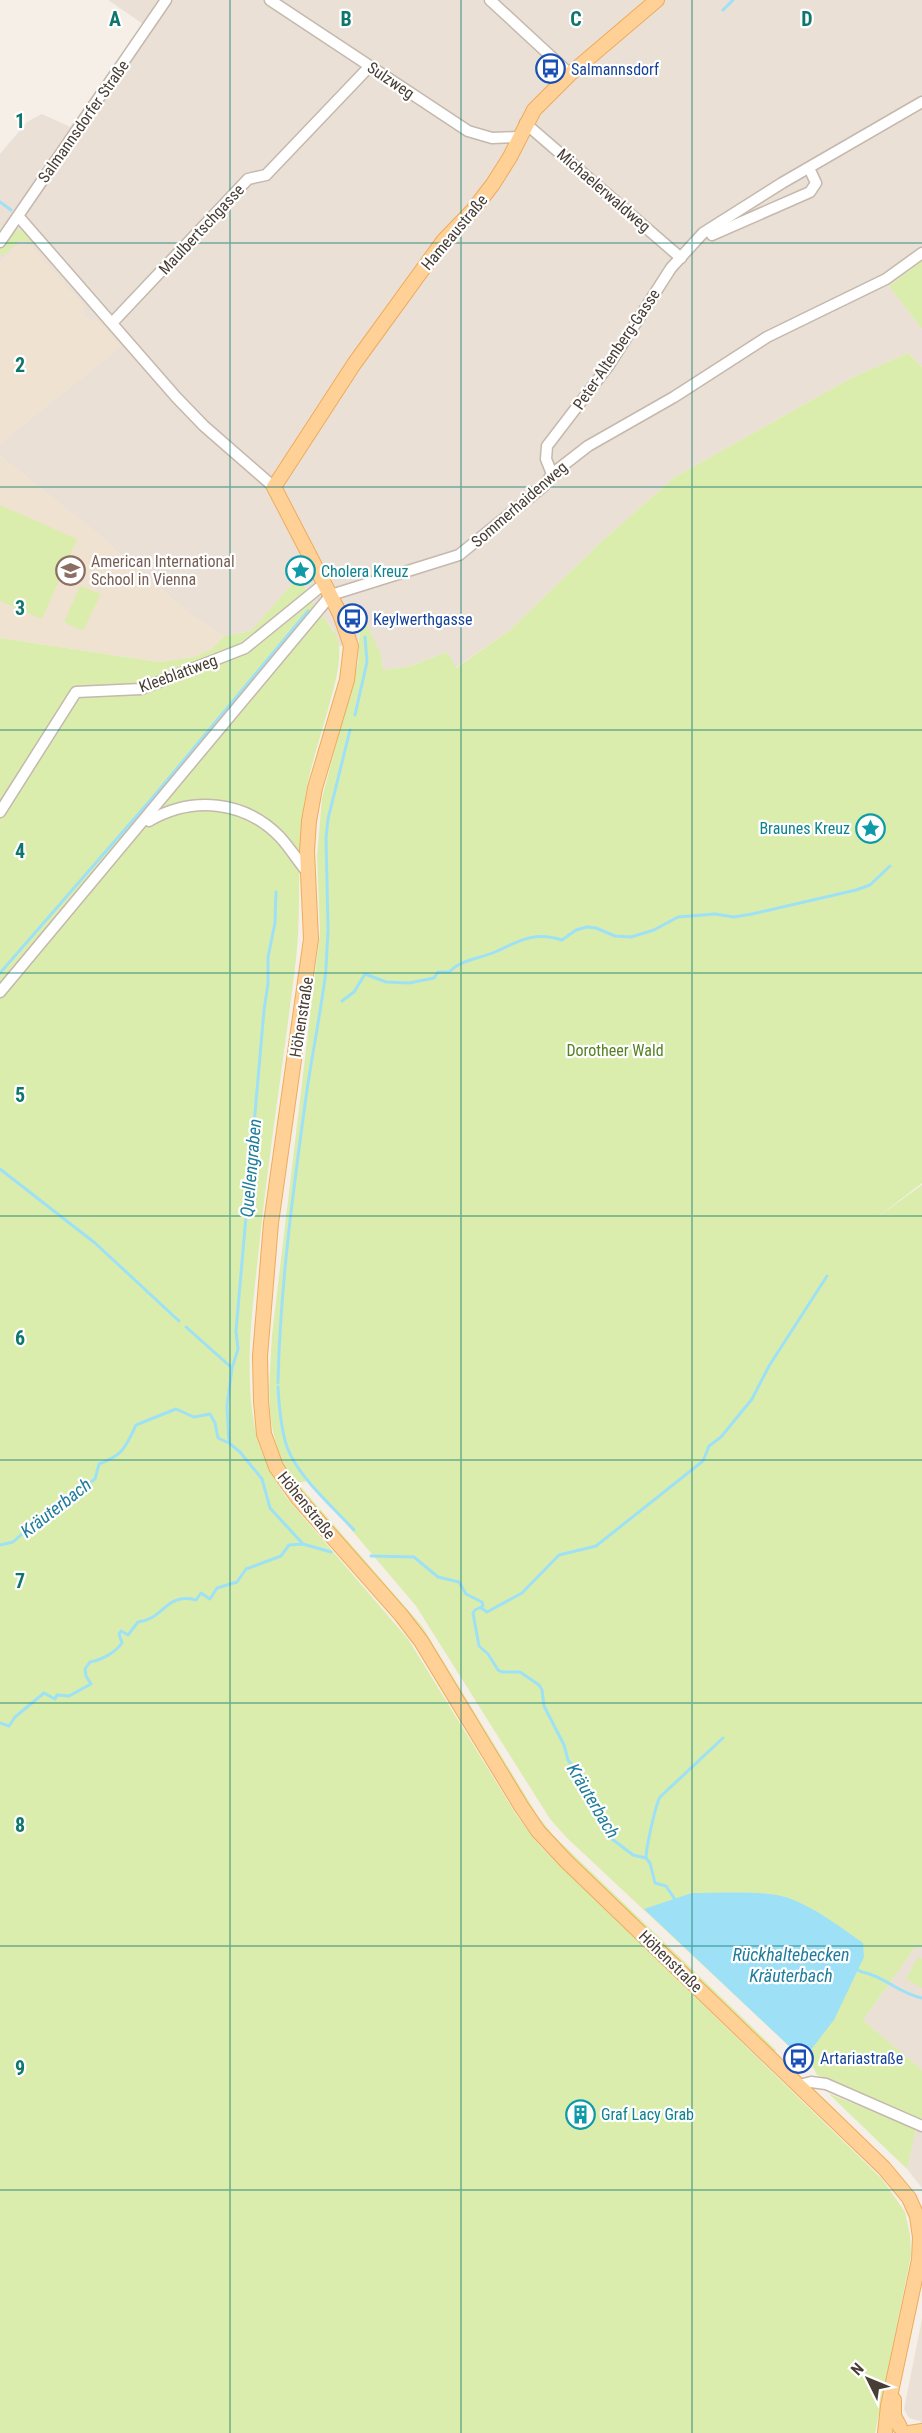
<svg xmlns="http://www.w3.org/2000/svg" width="922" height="2433" viewBox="0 0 922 2433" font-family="'Roboto Condensed',sans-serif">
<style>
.residential{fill:#eae0d5}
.education{fill:#f0e2d0}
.green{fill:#daedac}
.water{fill:#9ee1f7}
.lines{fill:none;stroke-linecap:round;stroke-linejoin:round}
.stream{stroke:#9ee1f7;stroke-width:3}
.minor-casing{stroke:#c5b8ac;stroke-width:13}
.major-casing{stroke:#efab5b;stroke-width:16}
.minor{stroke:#fff;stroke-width:10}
.major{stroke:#ffd196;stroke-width:14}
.grid{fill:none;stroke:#0f766e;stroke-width:1.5;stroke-opacity:0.55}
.labels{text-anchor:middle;stroke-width:4.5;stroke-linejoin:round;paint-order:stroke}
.transit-label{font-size:16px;fill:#164399;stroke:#fff;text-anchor:start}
.street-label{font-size:16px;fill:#493e35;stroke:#fff}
.education-label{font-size:16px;fill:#785e54;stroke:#fff;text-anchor:start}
.culture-label{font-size:16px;fill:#0d838f;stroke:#fff;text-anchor:start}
.park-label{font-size:16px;fill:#558122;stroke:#fff}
.water-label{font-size:18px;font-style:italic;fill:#1f7c9d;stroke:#fff}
.grid-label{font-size:20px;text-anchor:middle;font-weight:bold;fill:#0f766e;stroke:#fff;stroke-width:4.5;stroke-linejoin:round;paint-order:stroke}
</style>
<rect width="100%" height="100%" fill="#f5efe7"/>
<g class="residential">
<path d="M108 0H922V261L889 286 922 329V367L908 353 851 378 675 477 601 542 510 630 455 668 447 652 411 666 383 670 381 655 360 622 358 643 339 646 333 629 313 604 300 576 251 631 224 636 191 615 88 526 0 456V443L121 346 82 315 25 243 17 246 0 264V154L27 122 42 114 70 127 143 24Z"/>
<path d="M916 1946 922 1948V2070L863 2020Z"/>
<path d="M916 2129 922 2132V2188L907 2169Z"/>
<path d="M922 2319V2424L920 2421 909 2418 904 2409Z"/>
</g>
<g class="education">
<path d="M25 243 30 245 84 305 82 315 89 321H99L121 346 0 443V264L17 246Z"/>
<path d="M0 456 88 526 191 615 224 636 212 649 194 657 159 662 0 638Z"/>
</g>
<g class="green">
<path d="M13 230 23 231 41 253 31 242 20 240 1 257 0 247Z"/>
<path d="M922 261V329L889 286Z"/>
<path d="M908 353 922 367V1183L875 1219 922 1185V1948L916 1946 863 2020 922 2070V2120L817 2075 807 2055 789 2046 566 1837 550 1819 416 1606 310 1481 293 1483C263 1430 269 1392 272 1335L320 932 317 857 322 798 358 663 360 622 365 620 381 655 383 670 411 666 447 652 456 668 510 630 601 542 675 477 851 378Z"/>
<path d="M0 505 77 539 42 619 0 601Z"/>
<path d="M300 575C304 585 308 597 314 605 323 618 336 629 339 645 341 665 334 687 329 706 320 738 309 770 304 803 296 854 302 907 296 959 284 1059 268 1158 258 1257 252 1312 244 1373 255 1428 260 1454 272 1475 286 1497L408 1639 517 1816 541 1847 882 2179 905 2212 910 2235 911 2255 875 2433H0V638L159 662 194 657 212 649 224 636 251 631Z"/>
<path d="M80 586 101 594 83 631 64 622Z"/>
<path d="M294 1486H300L422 1626 538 1816 553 1835 776 2050 775 2052 573 1860 537 1821 434 1651Z"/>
<path d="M918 1957 922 1959V1988L906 1979Z"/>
<path d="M830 2094 916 2129 907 2169 830 2095Z"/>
</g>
<path class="water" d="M692 1893C719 1893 751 1891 777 1895 805 1900 839 1926 863 1943L864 1957 834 2020 807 2055 789 2046 644 1909Z"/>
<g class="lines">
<g class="stream">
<path d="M723 10 733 0"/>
<path d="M0 202 11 210"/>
<path d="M355 715 367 662 365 637"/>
<path d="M328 928 326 838 328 819 350 730"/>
<path d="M326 968 328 930"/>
<path d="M0 973 154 796 308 611"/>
<path d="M342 1001 354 992 365 974 386 982 409 983 434 978 438 972H449C462 959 479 959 495 952 519 941 534 931 562 940L576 930 587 927 596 928 615 936 631 937 654 930 678 917 715 914 734 917 752 914 856 890 870 885 890 866"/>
<path d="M0 1169 95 1243 179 1321"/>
<path d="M186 1327 232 1368"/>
<path d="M278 1383C280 1288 293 1192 306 1097 312 1054 321 1012 326 970"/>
<path d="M278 1387C279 1406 281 1429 287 1447 298 1477 333 1507 354 1530"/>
<path d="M229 1443 227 1406 232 1368 238 1349 236 1331 264 1010 268 984V957L275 923 276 892"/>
<path d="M0 1545 13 1542 39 1519 95 1479 99 1464C123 1455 126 1447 136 1425L176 1409 194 1417 210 1414 215 1423 218 1438 229 1443 240 1452 262 1479 270 1508 303 1544 331 1552"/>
<path d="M371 1556 414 1557 438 1577 459 1582 466 1594 482 1602 483 1606 475 1610 473 1613 479 1646 488 1654 498 1670 502 1672H520L539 1685 542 1690 544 1706 564 1745 568 1760 581 1777 584 1790 600 1811 612 1839 633 1855 646 1858 650 1863 655 1883 666 1886 676 1901"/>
<path d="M481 1608 487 1612 522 1593 559 1555 596 1546 703 1461 709 1446 721 1437 752 1399 769 1366 827 1276"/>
<path d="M0 1723 9 1726 15 1717 44 1693 55 1699 57 1695 69 1696 91 1684 86 1676 85 1669 90 1662C102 1660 116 1652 122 1643L119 1634 121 1631 128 1635 138 1622C165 1619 165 1592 196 1600L201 1593 210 1599 217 1588 237 1582 246 1569 281 1556 289 1545 303 1544"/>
<path d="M646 1858C646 1849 655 1806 660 1797L723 1738"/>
<path d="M854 1967C860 1973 865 1972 872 1975 891 1982 900 1993 922 1998"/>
</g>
<defs>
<g id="minor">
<path d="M270 0 468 131 492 138 519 137"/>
<path d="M490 0 570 74"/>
<path d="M525 123 681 258"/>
<path d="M19 217 176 397 204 426 274 487"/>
<path d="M712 235 810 192 816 183 809 168"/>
<path d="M0 242 166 0"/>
<path d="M113 322 248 179 266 175 370 66"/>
<path d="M552 474 546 459 547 446 609 365 671 268 703 233 782 183 922 102"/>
<path d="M0 812 76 692 141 689 245 648 325 583"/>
<path d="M149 821C192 796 244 800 280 837 290 848 298 861 308 873"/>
<path d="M0 992 331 595 459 555 544 486 552 474 588 446 674 397 767 337 886 279 922 253"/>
<path d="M799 2085 811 2082 826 2084 922 2126"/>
</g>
<g id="major">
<path d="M657 0 570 74 534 110 510 157 493 184 473 210 444 240 354 364 274 487 340 614 351 646 347 680 315 788 309 821 307 851 311 939 271 1223 260 1356 261 1401 264 1434 276 1467 297 1497 401 1615 421 1641 521 1806 538 1831 566 1861 884 2168 909 2198 917 2216 920 2237 919 2260 888 2406 885 2433"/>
<path d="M894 2400V2416L900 2427"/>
<path d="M909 2433 922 2431"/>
</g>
</defs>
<use href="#minor" class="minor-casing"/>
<use href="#major" class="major-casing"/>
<use href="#minor" class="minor"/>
<use href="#major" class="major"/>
</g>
<path class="grid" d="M230 0V2433M461 0V2433M692 0V2433M0 243H922M0 487H922M0 730H922M0 973H922M0 1216H922M0 1460H922M0 1703H922M0 1946H922M0 2190H922"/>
<defs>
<symbol id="bus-ring" viewBox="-11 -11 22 22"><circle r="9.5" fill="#fff" stroke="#1a4fb4" stroke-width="1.5"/><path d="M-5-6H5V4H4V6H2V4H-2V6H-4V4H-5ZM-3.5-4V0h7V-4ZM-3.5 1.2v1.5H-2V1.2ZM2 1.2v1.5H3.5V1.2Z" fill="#1a4fb4"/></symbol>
<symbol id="school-ring" viewBox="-11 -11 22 22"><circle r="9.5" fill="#fff" stroke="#8d6e63" stroke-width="1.5"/><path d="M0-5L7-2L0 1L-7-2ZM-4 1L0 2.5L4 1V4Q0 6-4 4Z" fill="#8d6e63"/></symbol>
<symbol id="sight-ring" viewBox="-11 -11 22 22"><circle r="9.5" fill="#fff" stroke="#0f9aa8" stroke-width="1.5"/><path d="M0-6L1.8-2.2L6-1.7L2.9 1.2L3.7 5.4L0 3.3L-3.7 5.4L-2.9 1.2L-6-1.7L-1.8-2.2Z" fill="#0f9aa8"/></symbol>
<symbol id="building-ring" viewBox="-11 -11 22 22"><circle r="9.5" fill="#fff" stroke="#0f9aa8" stroke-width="1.5"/><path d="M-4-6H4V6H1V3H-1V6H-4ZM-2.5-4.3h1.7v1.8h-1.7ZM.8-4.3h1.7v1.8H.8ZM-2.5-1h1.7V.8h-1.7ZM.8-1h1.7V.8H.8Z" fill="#0f9aa8"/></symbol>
</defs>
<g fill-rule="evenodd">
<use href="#bus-ring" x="534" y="52" width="33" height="33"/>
<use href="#school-ring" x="54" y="554" width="33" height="33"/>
<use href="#sight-ring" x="284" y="554" width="33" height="33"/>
<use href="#bus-ring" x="336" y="602" width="33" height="33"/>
<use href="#sight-ring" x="854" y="812" width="33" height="33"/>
<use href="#bus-ring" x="782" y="2042" width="33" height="33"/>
<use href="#building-ring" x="564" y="2098" width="33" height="33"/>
</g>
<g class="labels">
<g class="transit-label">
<text x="571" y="75">Salmannsdorf</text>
<text x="373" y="625">Keylwerthgasse</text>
<text x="820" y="2064">Artariastraße</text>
</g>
<g class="street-label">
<text transform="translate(391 80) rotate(34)" y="6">Sulzweg</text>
<text transform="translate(83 121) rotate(-55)" y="6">Salmannsdorfer Straße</text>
<text transform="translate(604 190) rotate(41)" y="6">Michaelerwaldweg</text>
<text transform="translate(201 229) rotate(-47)" y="6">Maulbertschgasse</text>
<text transform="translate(454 232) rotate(-50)" y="6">Hameaustraße</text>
<text transform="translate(616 349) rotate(-56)" y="6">Peter-Altenberg-Gasse</text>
<text transform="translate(519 504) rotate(-41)" y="6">Sommerhaidenweg</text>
<text transform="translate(178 673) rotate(-20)" y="6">Kleeblattweg</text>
<text transform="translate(301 1017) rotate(-81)" y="6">Höhenstraße</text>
<text transform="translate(307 1505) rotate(51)" y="6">Höhenstraße</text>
<text transform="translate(671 1961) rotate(44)" y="6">Höhenstraße</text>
</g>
<g class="education-label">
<text x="91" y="567">American International<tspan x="91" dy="18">School in Vienna</tspan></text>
</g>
<g class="culture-label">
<text x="321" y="577">Cholera Kreuz</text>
<text x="850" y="834" text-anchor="end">Braunes Kreuz</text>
<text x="601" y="2120">Graf Lacy Grab</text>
</g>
<g class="park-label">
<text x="615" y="1056">Dorotheer Wald</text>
</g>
<g class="water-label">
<text transform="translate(251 1168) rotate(-85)" y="6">Quellengraben</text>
<text transform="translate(56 1508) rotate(-38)" y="6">Kräuterbach</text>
<text transform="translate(593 1801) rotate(59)" y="6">Kräuterbach</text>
<text x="791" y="1961">Rückhaltebecken<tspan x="791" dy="21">Kräuterbach</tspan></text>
</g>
</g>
<g class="grid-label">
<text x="115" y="26">A</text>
<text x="346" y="26">B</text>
<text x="576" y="26">C</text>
<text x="807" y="26">D</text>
<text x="20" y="128">1</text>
<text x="20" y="372">2</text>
<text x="20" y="615">3</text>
<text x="20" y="858">4</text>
<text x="20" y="1102">5</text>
<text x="20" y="1345">6</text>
<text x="20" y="1588">7</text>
<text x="20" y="1832">8</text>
<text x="20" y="2075">9</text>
</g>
<g transform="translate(868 2379) rotate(313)" stroke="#ffffff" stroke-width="4.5" paint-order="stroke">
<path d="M0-4.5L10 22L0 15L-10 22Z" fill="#493e35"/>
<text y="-9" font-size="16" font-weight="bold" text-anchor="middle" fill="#493e35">N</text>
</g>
</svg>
